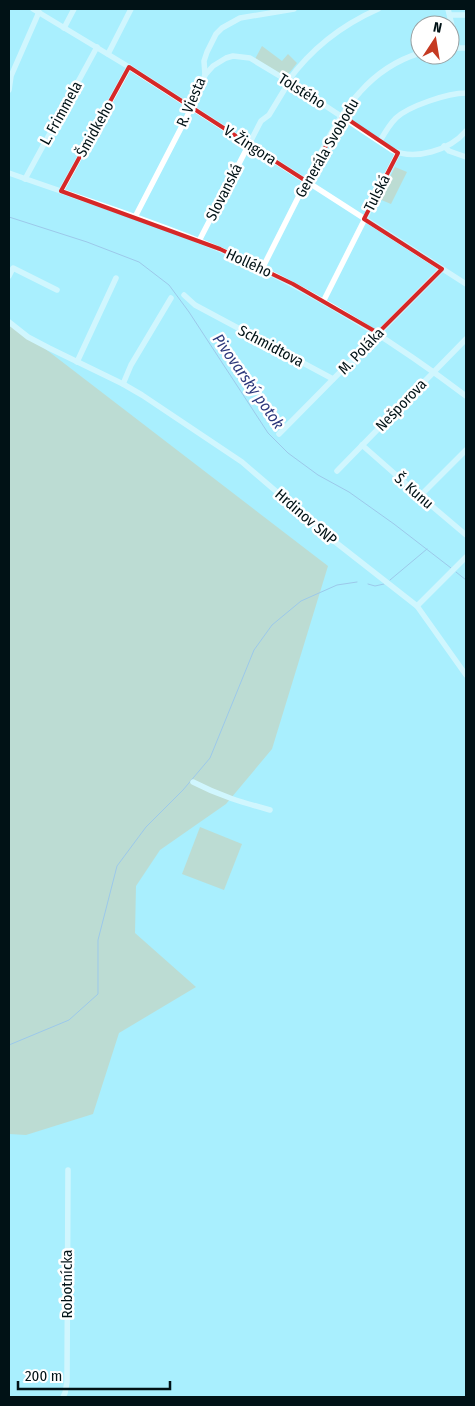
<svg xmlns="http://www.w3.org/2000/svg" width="475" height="1406" viewBox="0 0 475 1406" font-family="'Fira Sans Condensed',sans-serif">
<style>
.green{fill:#d3c6a0}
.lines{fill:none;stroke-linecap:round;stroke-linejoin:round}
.stream{stroke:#8c9bd3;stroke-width:1}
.minor{stroke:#fff;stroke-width:5.5}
.marked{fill:none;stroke:#d62828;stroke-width:4;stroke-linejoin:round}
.labels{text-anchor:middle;stroke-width:5;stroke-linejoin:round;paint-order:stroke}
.street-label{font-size:15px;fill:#011216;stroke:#fff}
.water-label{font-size:16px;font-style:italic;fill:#2d397c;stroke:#fff}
</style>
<rect width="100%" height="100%" fill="#a9effe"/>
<g class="green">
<path d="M262 46 282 61 288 54 297 63C293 68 289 75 283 76L255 59Z"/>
<path d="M395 167 407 172 391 204 379 199Z"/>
<path d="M9 321 328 566 272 749 226 804 160 850 136 886 135 933 196 987 119 1033 93 1114 26 1135 9 1134Z"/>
<path d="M200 827 242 844 224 890 182 874Z"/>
</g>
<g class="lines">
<g class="stream">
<path d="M9 217 87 242 139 262 169 285 189 312 268 433 288 453 318 475 349 492 394 524 451 568"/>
<path d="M456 572 466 580"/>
<path d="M390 580 427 549"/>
<path d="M368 584 375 586 384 584"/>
<path d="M9 1045 69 1020 98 994V940L117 866 146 827 183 790 210 758 254 650 272 625 301 601 337 585 357 582"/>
</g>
<g class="minor">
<path d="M33 9 129 67 466 284"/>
<path d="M448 9 457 47"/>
<path d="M450 15H466"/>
<path d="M64 28 74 9"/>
<path d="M450 48H466"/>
<path d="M108 54 131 9"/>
<path d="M205 75 213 66 226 58 233 56 250 58 288 81 392 150C415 161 450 150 466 131"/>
<path d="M288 81C311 49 342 25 378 9"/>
<path d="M9 90 11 76 39 12"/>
<path d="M380 141C384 134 389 125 396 118 409 106 448 93 466 93"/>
<path d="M444 146 449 151 466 157"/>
<path d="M9 173C73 196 139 216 202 242 297 281 384 334 466 396"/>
<path d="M25 179 97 47"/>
<path d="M61 191 129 67"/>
<path d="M135 217 196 99 205 75 204 61 207 52 216 34 222 28 240 18 294 9"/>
<path d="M199 241 261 121 269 115 289 82"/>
<path d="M262 269C279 236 295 203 312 170 325 144 340 113 360 92 376 74 397 60 420 53"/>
<path d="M9 276 13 268 57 290"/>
<path d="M184 295 195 305 333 379"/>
<path d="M324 300 398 153"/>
<path d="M9 322 28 337 49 348 123 384 142 395 242 462 334 541 417 606 466 675"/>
<path d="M77 362 116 278"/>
<path d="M123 384 131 365 171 298"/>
<path d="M279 434 442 269"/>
<path d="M362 445 420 496 466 535"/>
<path d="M337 471 466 339"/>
<path d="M420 496 466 450"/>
<path d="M417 606 466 557"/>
<path d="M193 782C220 796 241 802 270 810"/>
<path d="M63 1397 65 1393 67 1382 68 1170"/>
</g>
</g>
<path d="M0 0H475V1406H0ZM129 67 306 181 343 116 398 153 364 219 442 269 378 333 293 284 220 249 61 191Z" fill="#a9effe" fill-opacity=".55" fill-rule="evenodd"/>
<path class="marked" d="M129 67 306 181 343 116 398 153 364 219 442 269 378 333 293 284 220 249 61 191Z"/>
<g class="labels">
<g class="street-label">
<text transform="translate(302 91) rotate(32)" y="5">Tolstého</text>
<text transform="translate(191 102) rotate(-67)" y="5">R. Viesta</text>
<text transform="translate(61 113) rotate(-61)" y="5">L. Frimmela</text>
<text transform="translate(95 129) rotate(-61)" y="5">Šmidkeho</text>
<text transform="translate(250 145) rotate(33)" y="5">V. Žingora</text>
<text transform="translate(327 148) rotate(-60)" y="5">Generála Svobodu</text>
<text transform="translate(224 192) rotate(-63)" y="5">Slovanská</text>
<text transform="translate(377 193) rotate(-63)" y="5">Tulská</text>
<text transform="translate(249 263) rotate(25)" y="5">Hollého</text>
<text transform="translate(271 346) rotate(28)" y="5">Schmidtova</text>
<text transform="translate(361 351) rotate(-46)" y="5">M. Poláka</text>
<text transform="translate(401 405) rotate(-46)" y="5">Nešporova</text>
<text transform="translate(414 491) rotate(41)" y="5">Š. Kunu</text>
<text transform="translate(306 517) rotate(41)" y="5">Hrdinov SNP</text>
<text transform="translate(67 1284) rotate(-90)" y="5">Robotnícka</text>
</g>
<g class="water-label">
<text transform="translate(249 381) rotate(55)" y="6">Pivovarský potok</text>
</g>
</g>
<rect width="475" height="1406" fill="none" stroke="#011216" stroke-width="20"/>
<g transform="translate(435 40) rotate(12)"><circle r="24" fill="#ffffff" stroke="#99a0a2"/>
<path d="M0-4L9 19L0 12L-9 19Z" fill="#c53a22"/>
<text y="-8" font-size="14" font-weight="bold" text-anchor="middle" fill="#011216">N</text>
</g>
<path d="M18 1381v8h152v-8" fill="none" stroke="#011216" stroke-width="2.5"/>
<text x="25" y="1381" font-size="15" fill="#011216" stroke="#ffffff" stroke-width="4" paint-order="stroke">200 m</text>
</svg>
